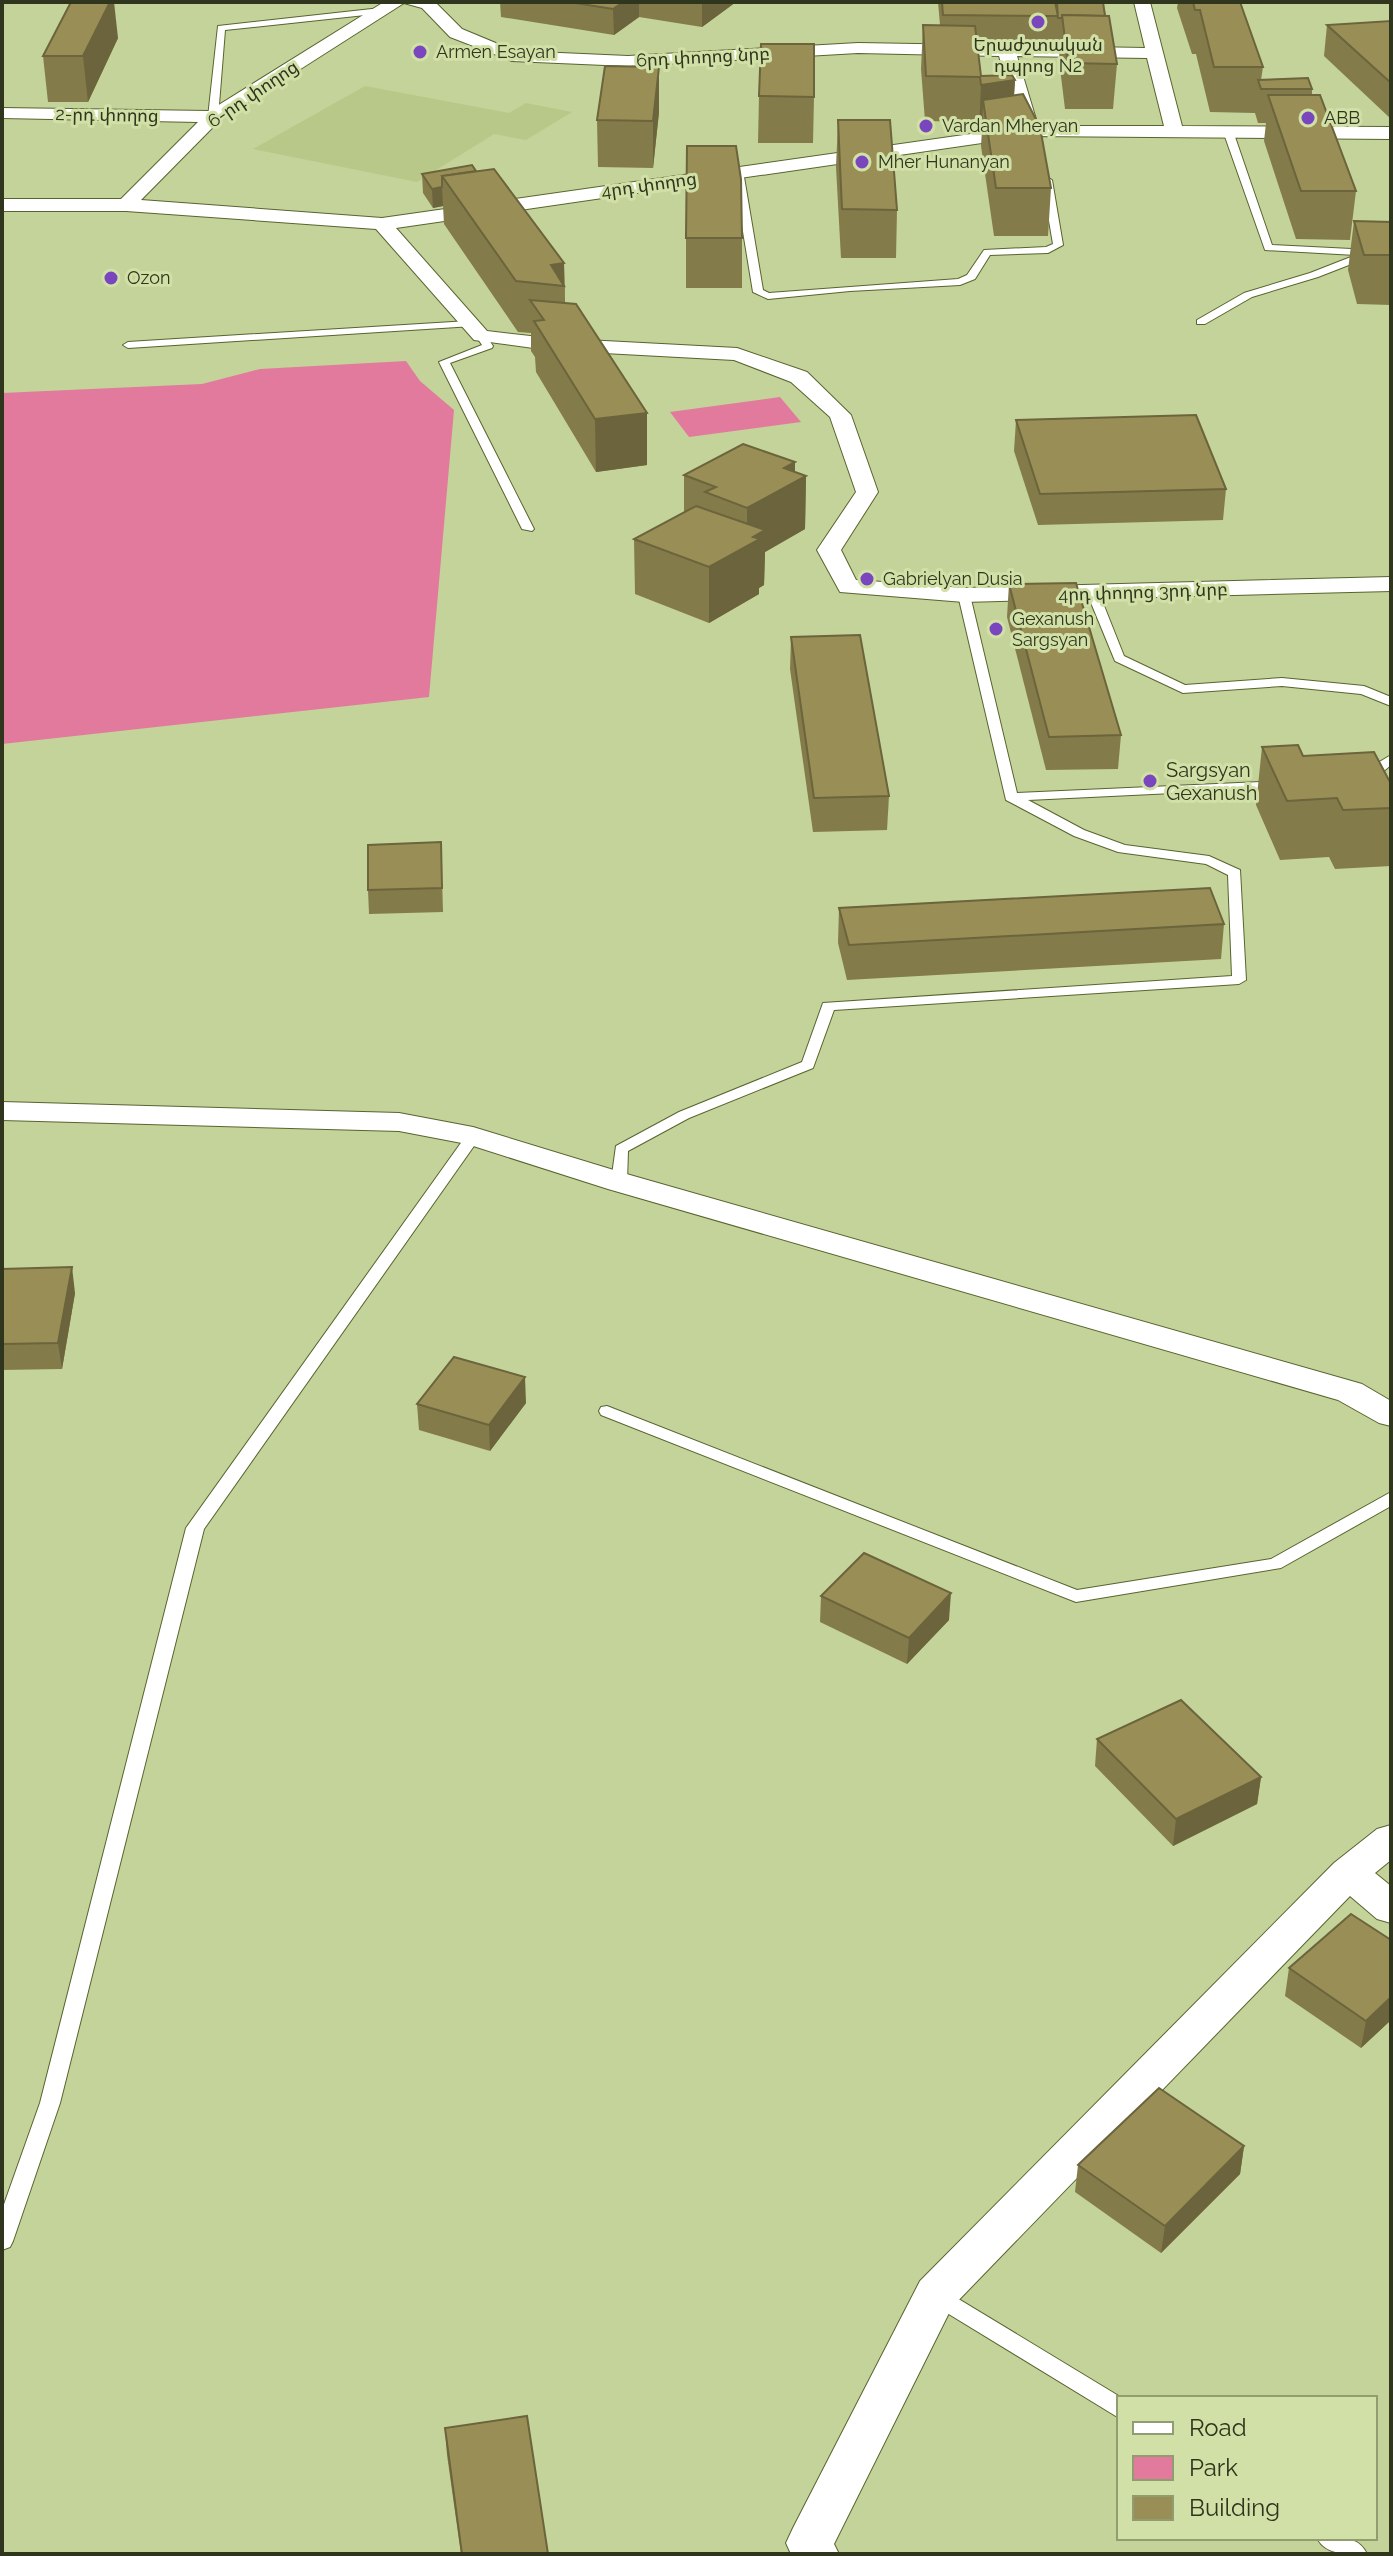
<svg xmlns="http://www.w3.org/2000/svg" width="1393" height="2556" viewBox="0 0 1393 2556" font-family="Raleway,'Noto Sans Armenian',sans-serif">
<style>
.built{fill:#b8c888}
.green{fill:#e17a9c}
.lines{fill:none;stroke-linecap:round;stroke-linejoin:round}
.service-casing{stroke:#58642f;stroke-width:2}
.minor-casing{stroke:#58642f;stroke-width:2}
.service{fill:#fff;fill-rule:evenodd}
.minor{fill:#fff;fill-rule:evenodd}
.wall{fill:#847b4a}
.shaded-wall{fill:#6b643c}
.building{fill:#998f56;stroke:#6b643c;stroke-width:2}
.poi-dot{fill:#7a46be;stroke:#d1e0a6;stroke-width:3}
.labels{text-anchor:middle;stroke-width:6;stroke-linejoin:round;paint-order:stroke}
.far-poi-label{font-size:18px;fill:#30351e;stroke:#d1e0a6;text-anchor:start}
.far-street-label{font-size:18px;fill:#30351e;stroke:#d1e0a6}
.poi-label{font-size:20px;fill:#30351e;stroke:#d1e0a6;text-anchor:start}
</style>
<rect width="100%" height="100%" fill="#c4d399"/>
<path class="built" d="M365 86 509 113 526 103 572 112 526 140 494 134 417 182 253 149Z"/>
<g class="green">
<path d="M406 361 420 381 454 410 429 697 2 744V393L202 384 260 369Z"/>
<path d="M780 397 801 422 689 437 670 412Z"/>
</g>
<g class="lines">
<defs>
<g id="service">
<path d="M381 8 384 9V13L225 30 218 117 213 120 208 117 218 26Z"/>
<path d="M1228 128 1233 131 1272 245 1391 251V257L1372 256 1318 277 1252 297 1205 324H1197V320L1244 293 1310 273 1356 255 1265 250 1223 131Z"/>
<path d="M738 168 743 171 763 290 769 293 958 279 967 275 984 250 1046 247 1053 244 1042 180 1047 177 1052 180 1063 245 1048 253 990 255 975 279 960 285 850 291 768 299 753 292 733 171Z"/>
<path d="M469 321 473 322V326L128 348 123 345 128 342Z"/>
<path d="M477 334H485L493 346 492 348 450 363 534 529 532 531 522 529 439 362 482 345 476 336Z"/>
<path d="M1093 589 1099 593 1124 656 1185 685 1282 678 1364 686 1391 697V706L1361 694 1282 686 1183 693 1115 661 1087 593Z"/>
<path d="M964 591 970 595 1017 793 1282 781V787L1277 788 1028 800 1084 830 1125 845 1209 856 1240 870 1246 980 1239 984 834 1010 813 1068 689 1118 628 1151 627 1182 624 1185H614L611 1182 616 1146 679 1112 802 1062 823 1003 1232 976 1228 875 1206 864 1118 852 1074 836 1006 800 958 595Z"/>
<path d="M1391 755V765L1378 776 1363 780 1356 776Z"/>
<path d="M473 1131 481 1136 204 1529 60 2103 13 2241 10 2247 2 2250V2210L40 2103 186 1528 468 1133Z"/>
<path d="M607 1406 1077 1590 1271 1559 1391 1492V1506L1281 1568 1076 1602 601 1415 599 1411 601 1407Z"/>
<path d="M937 2286 1122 2398H1119V2418L929 2302 926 2295 929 2288Z"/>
<path d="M1317 2538C1336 2538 1358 2534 1367 2554 1348 2554 1326 2556 1317 2538Z"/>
</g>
<g id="minor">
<path d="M384 2H435L462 29 515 51 628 56 858 43 1145 48 1134 2H1150L1182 126 1391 127V139L1030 136 396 228 487 331 548 338 737 348 807 372 851 415 878 492 841 550 856 580 964 588 1391 577V591L964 602 840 592 817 550 856 492 830 417 791 382 734 360 548 350 474 340 376 229 126 211H2V199H121L198 122 2 118V108L209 111ZM404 3 422 8 450 37 512 61 628 66 858 53 999 56 1020 127 382 218 141 200 219 121ZM1017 56 1147 58 1164 126H1038Z"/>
<path d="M2 1102 399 1113 473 1127 630 1175 1362 1384 1391 1401V1426L1379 1423 1338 1400 608 1189 467 1144 399 1131 2 1120Z"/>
<path d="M1391 1825V1860L1375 1873 1391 1886V1923L1377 1919 1350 1896 952 2307 834 2544 839 2554H791L786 2543 793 2528 920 2281 1334 1863 1377 1829Z"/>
</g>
</defs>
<use href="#service" class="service-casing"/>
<use href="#minor" class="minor-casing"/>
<use href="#service" class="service"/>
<use href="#minor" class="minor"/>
</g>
<g class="wall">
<path d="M500 2H736L702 27 639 17 614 35 501 17Z"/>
<path d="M938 2H1103L1117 64 1113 109H1065L1059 60 1060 44 1057 43 1056 40 977 41 981 76 1015 80 1014 96 1051 188 1048 236H994L981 146 982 129 979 130 977 122 925 121 921 69 923 25H940Z"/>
<path d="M1178 2H1240L1263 67 1261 80 1312 89V95L1356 191 1350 240 1296 239 1264 141 1266 123H1258L1255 113 1210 112 1196 54H1192L1177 8Z"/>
<path d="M1391 21V119L1324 56 1327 25Z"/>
<path d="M118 38 88 102H48L43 56Z"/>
<path d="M759 96 814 97 813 143H758Z"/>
<path d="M659 112 653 168 598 167 597 120Z"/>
<path d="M838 120 897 210 896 258H841L836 167Z"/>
<path d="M476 171 564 263 565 303 647 413V465L596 472 536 372 535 357 531 351V333L518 332 444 224 443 206 433 208 423 193 422 174Z"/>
<path d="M1354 221 1391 222V305L1357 304 1348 270Z"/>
<rect x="686" y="238" width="56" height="50"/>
<path d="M1016 420 1226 489 1223 520 1038 525 1014 451Z"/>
<path d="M795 462V472L806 476 805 529 765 552 764 585 759 588V594L709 623 635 594 634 539 684 512V475Z"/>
<path d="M1009 584 1121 735 1118 769 1046 770 1007 617Z"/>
<path d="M791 637 889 796 887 830 813 832 790 669Z"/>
<path d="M1262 747 1303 756 1391 784V866L1335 869 1329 857 1280 860 1256 805Z"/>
<path d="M441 842 443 912 369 914 368 890Z"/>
<path d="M839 908 1224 924 1221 959 847 980 838 943Z"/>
<path d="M2 1269 75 1293 62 1369 2 1370Z"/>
<path d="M526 1403 490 1451 419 1430 417 1404Z"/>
<path d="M821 1596 949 1620 907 1664 820 1622Z"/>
<path d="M1097 1739 1261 1777 1257 1804 1173 1846 1095 1766Z"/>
<path d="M1391 1940V2020L1361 2048 1285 1996 1289 1968Z"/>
<path d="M1244 2146 1240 2174 1161 2253 1075 2192 1078 2165Z"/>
<path d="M445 2428 548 2554H461L447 2455Z"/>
</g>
<g class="shaded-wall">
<path d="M110 2H114L118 38 88 102 83 56Z"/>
<path d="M623 2H639V17L614 35 613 9Z"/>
<path d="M702 2H736L702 27Z"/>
<path d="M659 67V112L653 168V121Z"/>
<path d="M1015 80 1012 125 983 100 982 129 979 130 981 85Z"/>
<path d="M442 187 443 206 433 208 432 189Z"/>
<path d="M564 263 565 313 564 286 551 265Z"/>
<path d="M647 413V465L596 472 595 419Z"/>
<path d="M795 462V482L806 476 805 529 765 552 764 585 759 588V594L709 623V567L747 546V508L784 468Z"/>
<path d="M72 1267 75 1293 62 1369 58 1343Z"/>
<path d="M525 1377 526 1403 490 1451 489 1425Z"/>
<path d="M951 1593 949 1620 907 1664 909 1638Z"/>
<path d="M1261 1777 1257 1804 1173 1846 1176 1819Z"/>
<path d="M1391 1997V2020L1361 2048 1366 2021Z"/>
<path d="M1244 2146 1240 2174 1161 2253 1165 2226Z"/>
</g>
<g class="building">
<path d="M71 2H110L83 56H43Z"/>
<path d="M569 2H623L613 9Z"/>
<path d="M942 2H1055L1058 16 943 15Z"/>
<path d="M1057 2H1103L1105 16 1062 15V18H1058Z"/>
<path d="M1193 2H1240L1263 67H1214L1200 10H1195Z"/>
<path d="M1062 15 1109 16 1117 64 1068 63Z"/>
<path d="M1391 21V83L1327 25Z"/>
<path d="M923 25 975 26 981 76 1012 75 1015 80 981 85 980 77 926 76Z"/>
<path d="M761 44H814V97L759 96Z"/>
<path d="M605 66 659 67 653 121 597 120Z"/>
<path d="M1308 78 1312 89H1261L1258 80Z"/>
<path d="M1023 94 1040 127 1051 188H996L983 100Z"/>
<path d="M1268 95H1320L1356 191H1301Z"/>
<path d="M838 120H890L897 210 842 209Z"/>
<path d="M687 146H736L741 179 742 238H686Z"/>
<path d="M472 165 476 171 442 176V187L432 189 422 174Z"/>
<path d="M494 169 564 263 551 265 564 286 516 281 442 176Z"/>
<path d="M1354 221 1391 222V255H1364Z"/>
<path d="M530 300 576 304 647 413 595 419 534 321 544 320Z"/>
<path d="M1196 415 1226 489 1040 494 1016 420Z"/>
<path d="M743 444 795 462 784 468 806 476 747 508 705 492 716 487 684 475Z"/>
<path d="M696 506 765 530 753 537 760 539 709 567 634 539Z"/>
<path d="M1076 583 1121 735 1049 737 1009 584Z"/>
<path d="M860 635 889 796 814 798 791 637Z"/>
<path d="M1298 745 1303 756 1374 752 1391 784V808L1343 810 1337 798 1287 801 1262 747Z"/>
<path d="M441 842 442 888 368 890V845Z"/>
<path d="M1210 888 1224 924 849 945 839 908Z"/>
<path d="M72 1267 58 1343 2 1344V1269Z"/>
<path d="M454 1357 525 1377 489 1425 417 1404Z"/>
<path d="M864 1553 951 1593 909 1638 821 1596Z"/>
<path d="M1181 1700 1261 1777 1176 1819 1097 1739Z"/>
<path d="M1351 1914 1391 1940V1997L1366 2021 1289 1968Z"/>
<path d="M1159 2088 1244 2146 1165 2226 1078 2165Z"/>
<path d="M527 2416 548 2554H462L445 2428Z"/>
</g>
<g class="poi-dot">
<circle cx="1038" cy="22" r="8"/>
<circle cx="420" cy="52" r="8"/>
<circle cx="1308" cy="118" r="8"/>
<circle cx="926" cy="126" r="8"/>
<circle cx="862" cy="162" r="8"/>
<circle cx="111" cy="278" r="8"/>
<circle cx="867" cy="579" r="8"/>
<circle cx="996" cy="629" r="8"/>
<circle cx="1150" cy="781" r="8"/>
</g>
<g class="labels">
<g class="far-poi-label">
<text x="1038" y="51" text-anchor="middle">Երաժշտական<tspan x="1038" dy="21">դպրոց N2</tspan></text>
<text x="436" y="58">Armen Esayan</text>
<text x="1324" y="124">ABB</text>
<text x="942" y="132">Vardan Mheryan</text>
<text x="878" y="168">Mher Hunanyan</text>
<text x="127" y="284">Ozon</text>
<text x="883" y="585">Gabrielyan Dusia</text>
<text x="1012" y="625">Gexanush<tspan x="1012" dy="21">Sargsyan</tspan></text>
</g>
<g class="far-street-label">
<text transform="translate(703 57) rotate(-3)" y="6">6րդ փողոց նրբ</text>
<text transform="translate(253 94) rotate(-34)" y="6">6-րդ փողոց</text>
<text transform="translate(107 115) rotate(1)" y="6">2-րդ փողոց</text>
<text transform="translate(649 185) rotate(-8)" y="6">4րդ փողոց</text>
<text transform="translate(1143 592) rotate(-2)" y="6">4րդ փողոց 3րդ նրբ</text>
</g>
<g class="poi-label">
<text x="1166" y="777">Sargsyan<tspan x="1166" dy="23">Gexanush</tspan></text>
</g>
</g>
<rect width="1393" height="2556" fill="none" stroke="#30351e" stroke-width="8"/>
<rect x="1117" y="2396" width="260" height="144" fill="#d1e0a6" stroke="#919c70" stroke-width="2"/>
<rect x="1133" y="2422" width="40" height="12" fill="#ffffff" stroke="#919c70" stroke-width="2"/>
<text x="1189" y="2436" font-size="24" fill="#30351e">Road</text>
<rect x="1133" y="2456" width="40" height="24" fill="#e17a9c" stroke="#919c70" stroke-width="2"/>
<text x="1189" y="2476" font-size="24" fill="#30351e">Park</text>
<rect x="1133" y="2496" width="40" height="24" fill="#998f56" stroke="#919c70" stroke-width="2"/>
<text x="1189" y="2516" font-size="24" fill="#30351e">Building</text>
</svg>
